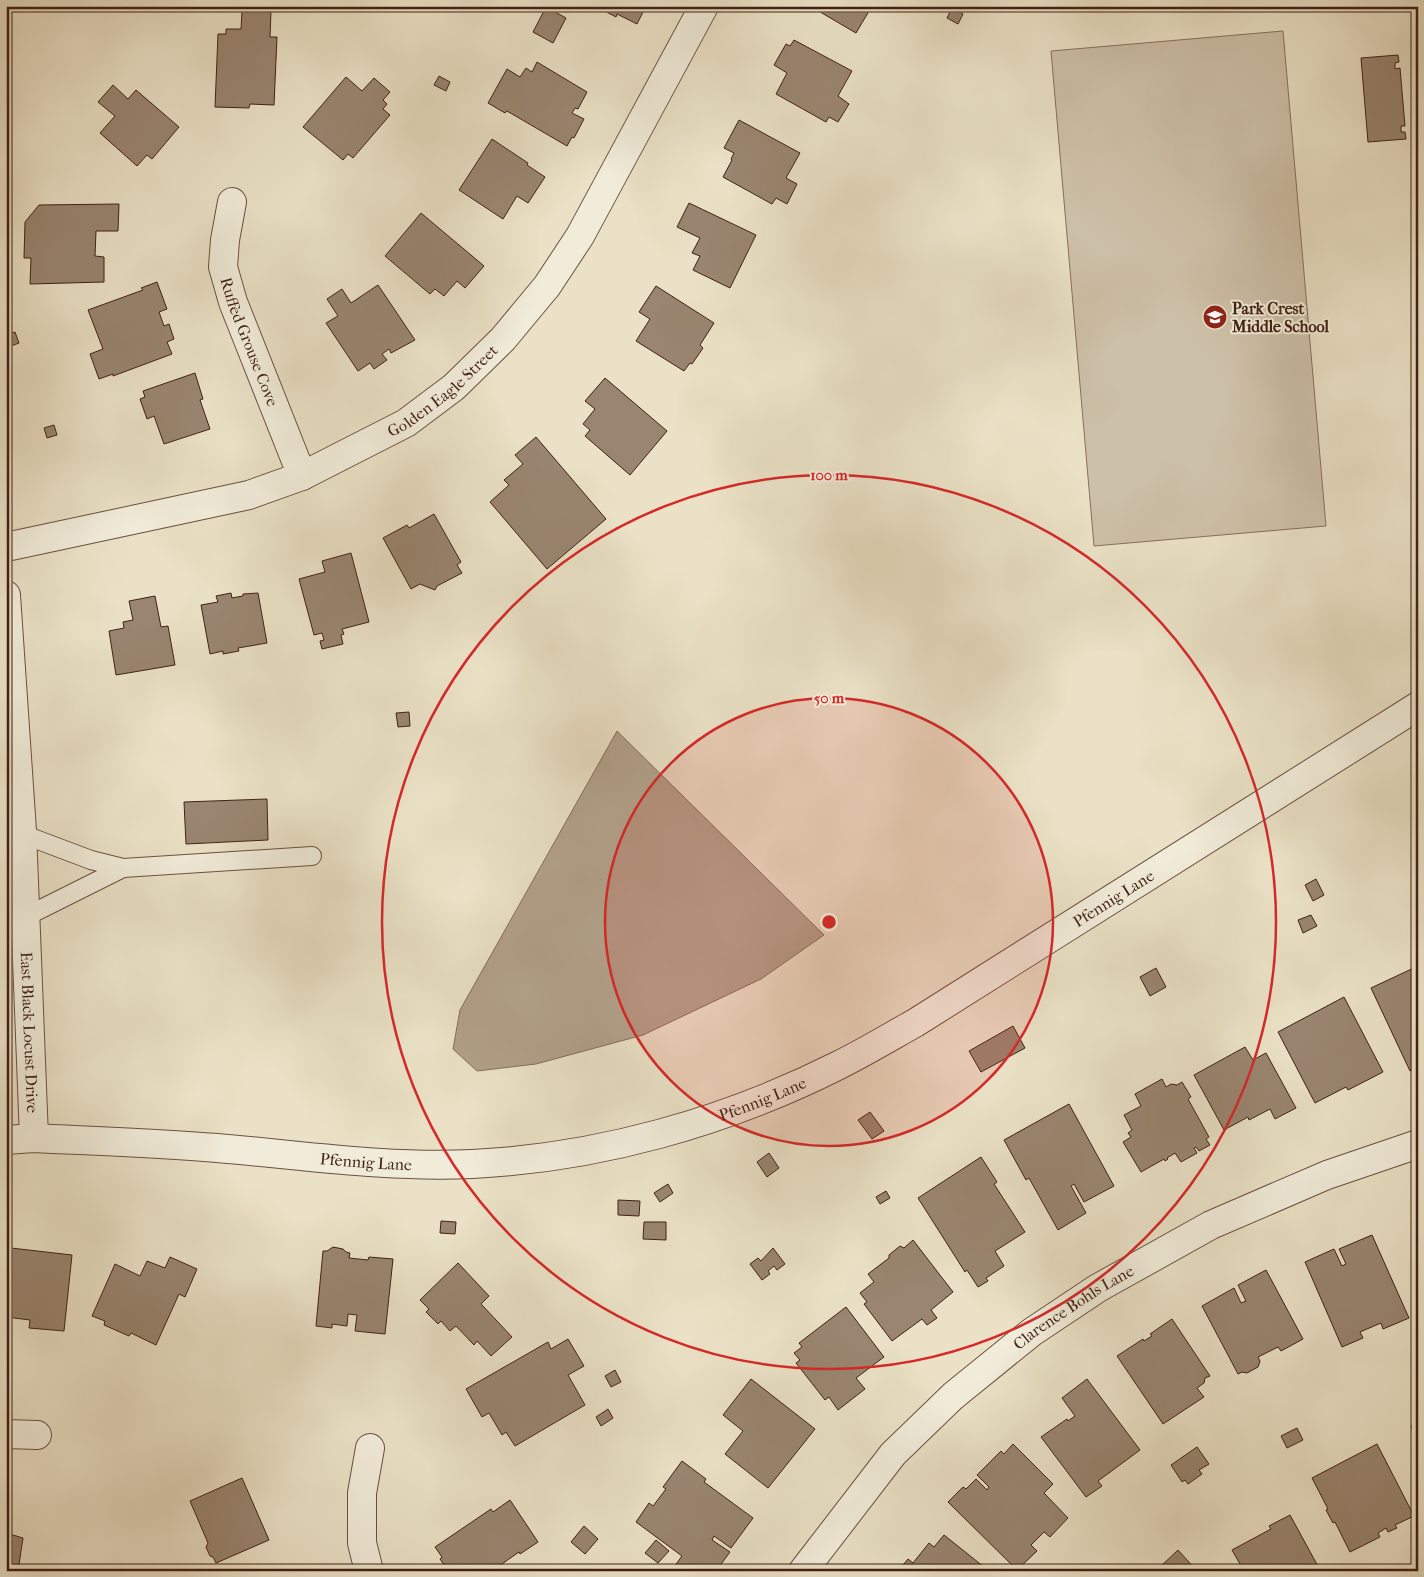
<svg xmlns="http://www.w3.org/2000/svg" width="1424" height="1577" viewBox="0 0 1424 1577" font-family="'IM FELL French Canon',serif">
<style>
.green{fill:#cdc0a8;stroke:#87705e}
.water{fill:#b1a089;stroke:#846d5a}
.building{fill:#998570;stroke:#412113}
.lines{fill:none;stroke-linecap:round;stroke-linejoin:round}
.service-casing{stroke:#6b5140;stroke-width:20}
.minor-casing{stroke:#6b5140;stroke-width:30}
.tertiary-casing{stroke:#6b5140;stroke-width:30}
.service{stroke:#f1ecda;stroke-width:18}
.minor{stroke:#f1ecda;stroke-width:28}
.tertiary{stroke:#f1ecda;stroke-width:28}
.ring{fill:none;stroke:#d62828;stroke-width:2.5}
.labels{text-anchor:middle;stroke-width:4;stroke-linejoin:round;paint-order:stroke}
.poi-label{font-size:16px;font-weight:bold;fill:#412113;stroke:#f1ecda;text-anchor:start}
.street-label{font-size:16px;fill:#412113;stroke:#f1ecda}
.centre{fill:#d62828;stroke:#f1ecda;stroke-width:2.5}
.ring-label{font-size:15px;text-anchor:middle;font-weight:bold;fill:#d62828;stroke:#f1ecda;stroke-width:4;stroke-linejoin:round;paint-order:stroke}
</style>
<rect width="100%" height="100%" fill="#eae1c6"/>
<filter id="stains"><feTurbulence type="fractalNoise" baseFrequency=".004" numOctaves="4"/><feColorMatrix values="0 0 0 0 .2 0 0 0 0 .09 0 0 0 0 .02 0 0 0 .5 -.17"/></filter>
<radialGradient id="worn" r=".72"><stop offset=".6" stop-color="#630" stop-opacity="0"/><stop offset="1" stop-color="#630" stop-opacity=".3"/></radialGradient>
<path class="green" d="M1283 31 1326 526 1094 546 1051 51Z"/>
<path class="water" d="M617 731 824 935 761 979 643 1035 536 1064 477 1071 453 1049 460 1010Z"/>
<g class="building">
<path d="M595 6H646L637 24 617 14 616 17Z"/>
<path d="M810 6H872L856 33Z"/>
<path d="M546 7 566 18 553 43 533 32Z"/>
<path d="M952 8 963 14 958 24 947 18Z"/>
<path d="M242 10 271 11 270 37H277L274 105 250 104 249 108 215 107 218 34H226V29H241Z"/>
<path d="M794 40 852 71 838 96 849 104 838 122 829 117 826 122 776 94 787 73 774 65 786 44 790 46Z"/>
<path d="M1398 55 1399 62 1395 63V69L1400 68 1405 126H1401V132H1405L1406 139 1368 142 1361 58Z"/>
<path d="M537 62 587 92 578 109 575 108 572 113 584 119 574 138 572 137 567 146 507 111 505 113 488 103 507 69 520 77 526 68 532 72Z"/>
<path d="M439 76 450 82 446 91 434 85Z"/>
<path d="M346 77 362 91 374 78 390 92 383 100 387 104 383 109 390 115 353 158 348 154 343 160 303 127Z"/>
<path d="M113 85 128 99 136 90 179 127 152 159 147 155 137 166 100 133 115 116 98 102Z"/>
<path d="M739 120 800 153 786 178 797 184 787 204 776 198 772 204 723 177 732 160 731 159 734 153 724 148Z"/>
<path d="M492 139 528 163 527 165 545 177 528 203 517 196 503 219 459 190Z"/>
<path d="M689 203 756 235 730 288 693 270 700 256 692 253 700 238 677 227Z"/>
<path d="M119 204 118 231H96L95 256 104 257V282L30 284 31 258H24L25 222 39 205Z"/>
<path d="M421 213 484 266 465 288 457 281 444 296 435 289 430 294 385 256Z"/>
<path d="M157 282 167 309 159 312 164 326 169 324 174 339 167 342 172 354 113 376V374L99 379 90 354 103 349 88 310 143 290 141 288Z"/>
<path d="M378 285 415 340 391 353 389 349 382 354 387 360 374 369 370 363 358 371 326 323 338 316 327 299 342 289 351 303Z"/>
<path d="M656 286 714 323 700 345 703 348 692 364 690 363 684 371 636 341 650 319 639 312Z"/>
<path d="M15 332 19 343 6 348V335Z"/>
<path d="M195 373 203 399 200 400 210 429 164 444 154 416 147 419 140 399 145 397 143 391Z"/>
<path d="M605 378 667 431 630 475 585 436 590 430 583 424 595 409 585 401Z"/>
<path d="M54 425 57 435 47 438 44 428Z"/>
<path d="M536 437 606 519 547 569 490 502 509 485 504 480 523 464 515 455Z"/>
<path d="M434 514 461 562 457 565 462 573 437 586 435 590 420 584 411 589 383 538 407 525 409 528Z"/>
<path d="M351 553 369 622 342 629 344 634 341 635 343 644 322 649 320 641 324 640 322 633 314 635 299 579 325 572 322 561Z"/>
<path d="M231 593 232 598 243 596V594L258 593 267 643 238 648 239 651 223 654V651L210 654 201 605 218 602 216 596Z"/>
<path d="M155 596 161 627 168 626 175 665 116 675 109 631 124 628 123 622 133 620 129 601Z"/>
<path d="M409 712 410 726 398 727 396 713Z"/>
<path d="M267 799 268 840 186 844 184 802Z"/>
<path d="M1316 879 1324 895 1313 901 1305 885Z"/>
<path d="M1311 915 1317 926 1303 933 1298 920Z"/>
<path d="M1418 966V1067L1410 1071 1371 988Z"/>
<path d="M1156 968 1166 987 1150 996 1140 977Z"/>
<path d="M1344 997 1383 1072 1348 1090 1346 1087 1315 1103 1278 1032Z"/>
<path d="M1013 1026 1025 1048 981 1072 969 1051Z"/>
<path d="M1245 1047 1253 1060 1266 1053 1296 1108 1275 1119 1270 1109 1249 1120 1248 1117 1224 1130 1194 1075Z"/>
<path d="M1162 1079 1166 1087 1171 1084 1177 1085 1182 1082 1191 1097 1188 1099 1209 1137 1206 1139 1210 1145 1199 1151 1196 1147 1194 1148 1197 1153 1181 1162 1175 1153 1167 1158 1168 1159 1165 1161 1164 1159 1141 1172 1123 1142 1131 1137 1128 1133 1132 1130 1124 1115 1141 1106 1135 1094Z"/>
<path d="M1069 1104 1114 1186 1084 1202 1074 1184 1071 1186 1086 1213 1058 1230 1029 1178 1026 1180 1004 1140Z"/>
<path d="M870 1112 884 1131 872 1139 858 1120Z"/>
<path d="M769 1153 779 1168 767 1177 757 1162Z"/>
<path d="M981 1157 997 1182 994 1184 1025 1232 995 1251 1004 1266 986 1278 988 1281 978 1287 967 1270 965 1272 918 1198Z"/>
<path d="M668 1184 673 1193 660 1202 654 1193Z"/>
<path d="M886 1191 890 1198 880 1204 876 1197Z"/>
<path d="M618 1200 640 1201 639 1216 618 1215Z"/>
<path d="M1418 1219V1240L1412 1221Z"/>
<path d="M441 1221 456 1222 455 1234 440 1233Z"/>
<path d="M644 1222H666V1240L643 1239Z"/>
<path d="M1372 1235 1409 1318 1383 1329 1381 1323 1360 1332 1363 1338 1342 1347 1305 1262 1334 1249 1342 1266 1346 1264 1339 1249Z"/>
<path d="M913 1240 953 1292 931 1310 937 1318 927 1325 922 1319 892 1341 864 1304 867 1302 860 1293 874 1282 868 1274 889 1258V1255L900 1246 904 1248Z"/>
<path d="M333 1247 343 1249 346 1252 350 1253 349 1258 368 1260 369 1257 393 1259 385 1334 355 1331 357 1315 348 1314 347 1326 332 1324V1328L316 1326 323 1251H327Z"/>
<path d="M11 1248 72 1255 64 1331 29 1328 30 1320 6 1317V1298Z"/>
<path d="M773 1248 785 1264 777 1270 774 1266 768 1271 770 1274 762 1280 750 1264 758 1258 761 1261Z"/>
<path d="M170 1257 197 1269 185 1297 179 1294 156 1345 131 1333 129 1336 104 1325 105 1321 92 1316 115 1264 140 1276 147 1261 165 1268Z"/>
<path d="M458 1263 489 1296 481 1304 512 1337 491 1356 477 1341 474 1345 456 1326 450 1331 441 1321 438 1324 426 1312 429 1309 420 1300Z"/>
<path d="M1266 1270 1303 1339 1281 1351 1278 1347 1258 1357 1260 1361 1258 1367 1247 1373 1242 1372 1238 1374 1202 1306 1234 1288 1241 1303 1246 1301 1238 1285Z"/>
<path d="M846 1307 884 1357 856 1378 865 1389 838 1410 829 1397 825 1400 796 1363 800 1360 794 1353 802 1347 799 1343Z"/>
<path d="M1172 1319 1210 1376 1205 1378 1204 1383 1197 1388 1204 1397 1163 1424 1117 1356 1143 1339 1144 1341 1152 1336 1150 1334Z"/>
<path d="M568 1339 584 1366 568 1375 585 1405 515 1446 506 1432 502 1435 489 1413 482 1417 466 1389 548 1342 551 1349Z"/>
<path d="M615 1370 621 1382 611 1387 605 1376Z"/>
<path d="M751 1379 815 1429 768 1488 725 1454 743 1431 723 1415Z"/>
<path d="M1087 1379 1140 1450 1098 1481 1102 1486 1086 1497 1041 1437 1067 1419 1068 1421 1075 1416 1062 1398Z"/>
<path d="M608 1409 613 1418 601 1426 596 1417Z"/>
<path d="M1418 1423V1446L1411 1426Z"/>
<path d="M1297 1428 1303 1440 1287 1448 1281 1436Z"/>
<path d="M1013 1444 1053 1484 1044 1493 1068 1518 1050 1537 1044 1532 1031 1545 1037 1551 1017 1570 948 1502 963 1487 966 1489 976 1479 987 1490 989 1487 977 1475 1001 1451 1004 1454Z"/>
<path d="M1377 1444 1414 1516 1395 1525 1397 1528 1388 1532 1386 1528 1378 1533 1380 1537 1350 1552 1335 1522 1333 1523 1326 1510 1328 1509 1312 1478Z"/>
<path d="M1197 1447 1209 1464 1199 1470 1202 1474 1188 1484 1185 1480 1182 1482 1171 1465Z"/>
<path d="M682 1461 706 1479 704 1482 753 1518 731 1548 714 1536 712 1540 730 1552 716 1571H679L674 1567 682 1556 636 1522 649 1503 653 1506 666 1489 663 1487Z"/>
<path d="M242 1478 269 1540 216 1563 213 1557 210 1556 206 1547 208 1543 190 1501Z"/>
<path d="M510 1500 538 1542 520 1554 519 1552 492 1571H448L440 1559 442 1557 435 1547 491 1509 493 1512Z"/>
<path d="M1290 1515 1320 1570 1244 1571 1232 1550 1271 1529 1269 1526Z"/>
<path d="M584 1526 598 1539 585 1554 571 1542Z"/>
<path d="M6 1533 23 1538 18 1571H6Z"/>
<path d="M944 1535 989 1571H898L908 1559 913 1563 929 1543 934 1547Z"/>
<path d="M656 1540 669 1551 658 1563 645 1553Z"/>
<path d="M1178 1550 1197 1571H1163L1160 1567Z"/>
</g>
<g class="lines">
<defs>
<g id="service">
<path d="M22 834 91 860 123 868 312 856"/>
<path d="M25 917 123 868"/>
</g>
<g id="minor">
<path id="s1" d="M232 202 225 240 223 267 233 302 302 476"/>
<path id="s2" d="M6 547 249 495 302 476 406 423 454 387 503 339 547 286 580 236 704 6"/>
<path d="M6 1434 37 1435"/>
<path d="M369 1571 362 1543V1493L370 1448"/>
<path id="s3" d="M803 1571 893 1454 953 1396 1032 1332 1098 1288 1211 1225 1327 1175 1418 1144"/>
</g>
<g id="tertiary">
<path id="s4" d="M6 595 22 831 34 1138"/>
<path id="s5" d="M6 1140 34 1138C95 1141 156 1143 217 1148 302 1155 386 1168 472 1164 598 1158 726 1122 839 1065 865 1052 890 1037 915 1023L1418 706"/>
</g>
</defs>
<use href="#service" class="service-casing"/>
<use href="#minor" class="minor-casing"/>
<use href="#tertiary" class="tertiary-casing"/>
<use href="#service" class="service"/>
<use href="#minor" class="minor"/>
<use href="#tertiary" class="tertiary"/>
</g>
<circle cx="829" cy="922" r="224" fill="#d62828" fill-opacity=".12"/>
<g class="ring">
<circle cx="829" cy="922" r="224"/>
<circle cx="829" cy="922" r="447"/>
</g>
<defs>
<symbol id="school-disc" viewBox="-11 -11 22 22"><circle r="9.5" fill="#8f2418" stroke="#f1ecda"/><path d="M0-5L7-2L0 1L-7-2ZM-4 1L0 2.5L4 1V4Q0 6-4 4Z" fill="#fff"/></symbol>
</defs>
<g fill-rule="evenodd">
<use href="#school-disc" x="1201" y="303" width="28" height="28"/>
</g>
<g class="labels">
<g class="poi-label">
<text x="1232" y="314">Park Crest<tspan x="1232" dy="18">Middle School</tspan></text>
</g>
<g class="street-label">
<text dy="6" stroke="none"><textPath href="#s1" startOffset="145">Ruffed Grouse Cove</textPath></text>
<text dy="6" stroke="none"><textPath href="#s2" startOffset="470">Golden Eagle Street</textPath></text>
<text dy="6" stroke="none"><textPath href="#s5" startOffset="1171">Pfennig Lane</textPath></text>
<text dy="6" stroke="none"><textPath href="#s4" startOffset="438">East Black Locust Drive</textPath></text>
<text dy="6" stroke="none"><textPath href="#s5" startOffset="766">Pfennig Lane</textPath></text>
<text dy="6" stroke="none"><textPath href="#s5" startOffset="361">Pfennig Lane</textPath></text>
<text dy="6" stroke="none"><textPath href="#s3" startOffset="381">Clarence Bohls Lane</textPath></text>
</g>
</g>
<circle cx="829" cy="922" r="8" class="centre"/>
<g class="ring-label">
<text x="829" y="480">100 m</text>
<text x="829" y="703">50 m</text>
</g>
<rect width="1424" height="1577" fill="none" stroke="#eae1c6" stroke-width="25"/>
<rect x="8" y="8" width="1409" height="1562" fill="none" stroke="#412113" stroke-width="2.5"/>
<rect x="12" y="12" width="1399" height="1552" fill="none" stroke="#412113"/>
<rect width="100%" height="100%" filter="url(#stains)"/>
<rect width="100%" height="100%" fill="url(#worn)"/>
</svg>
